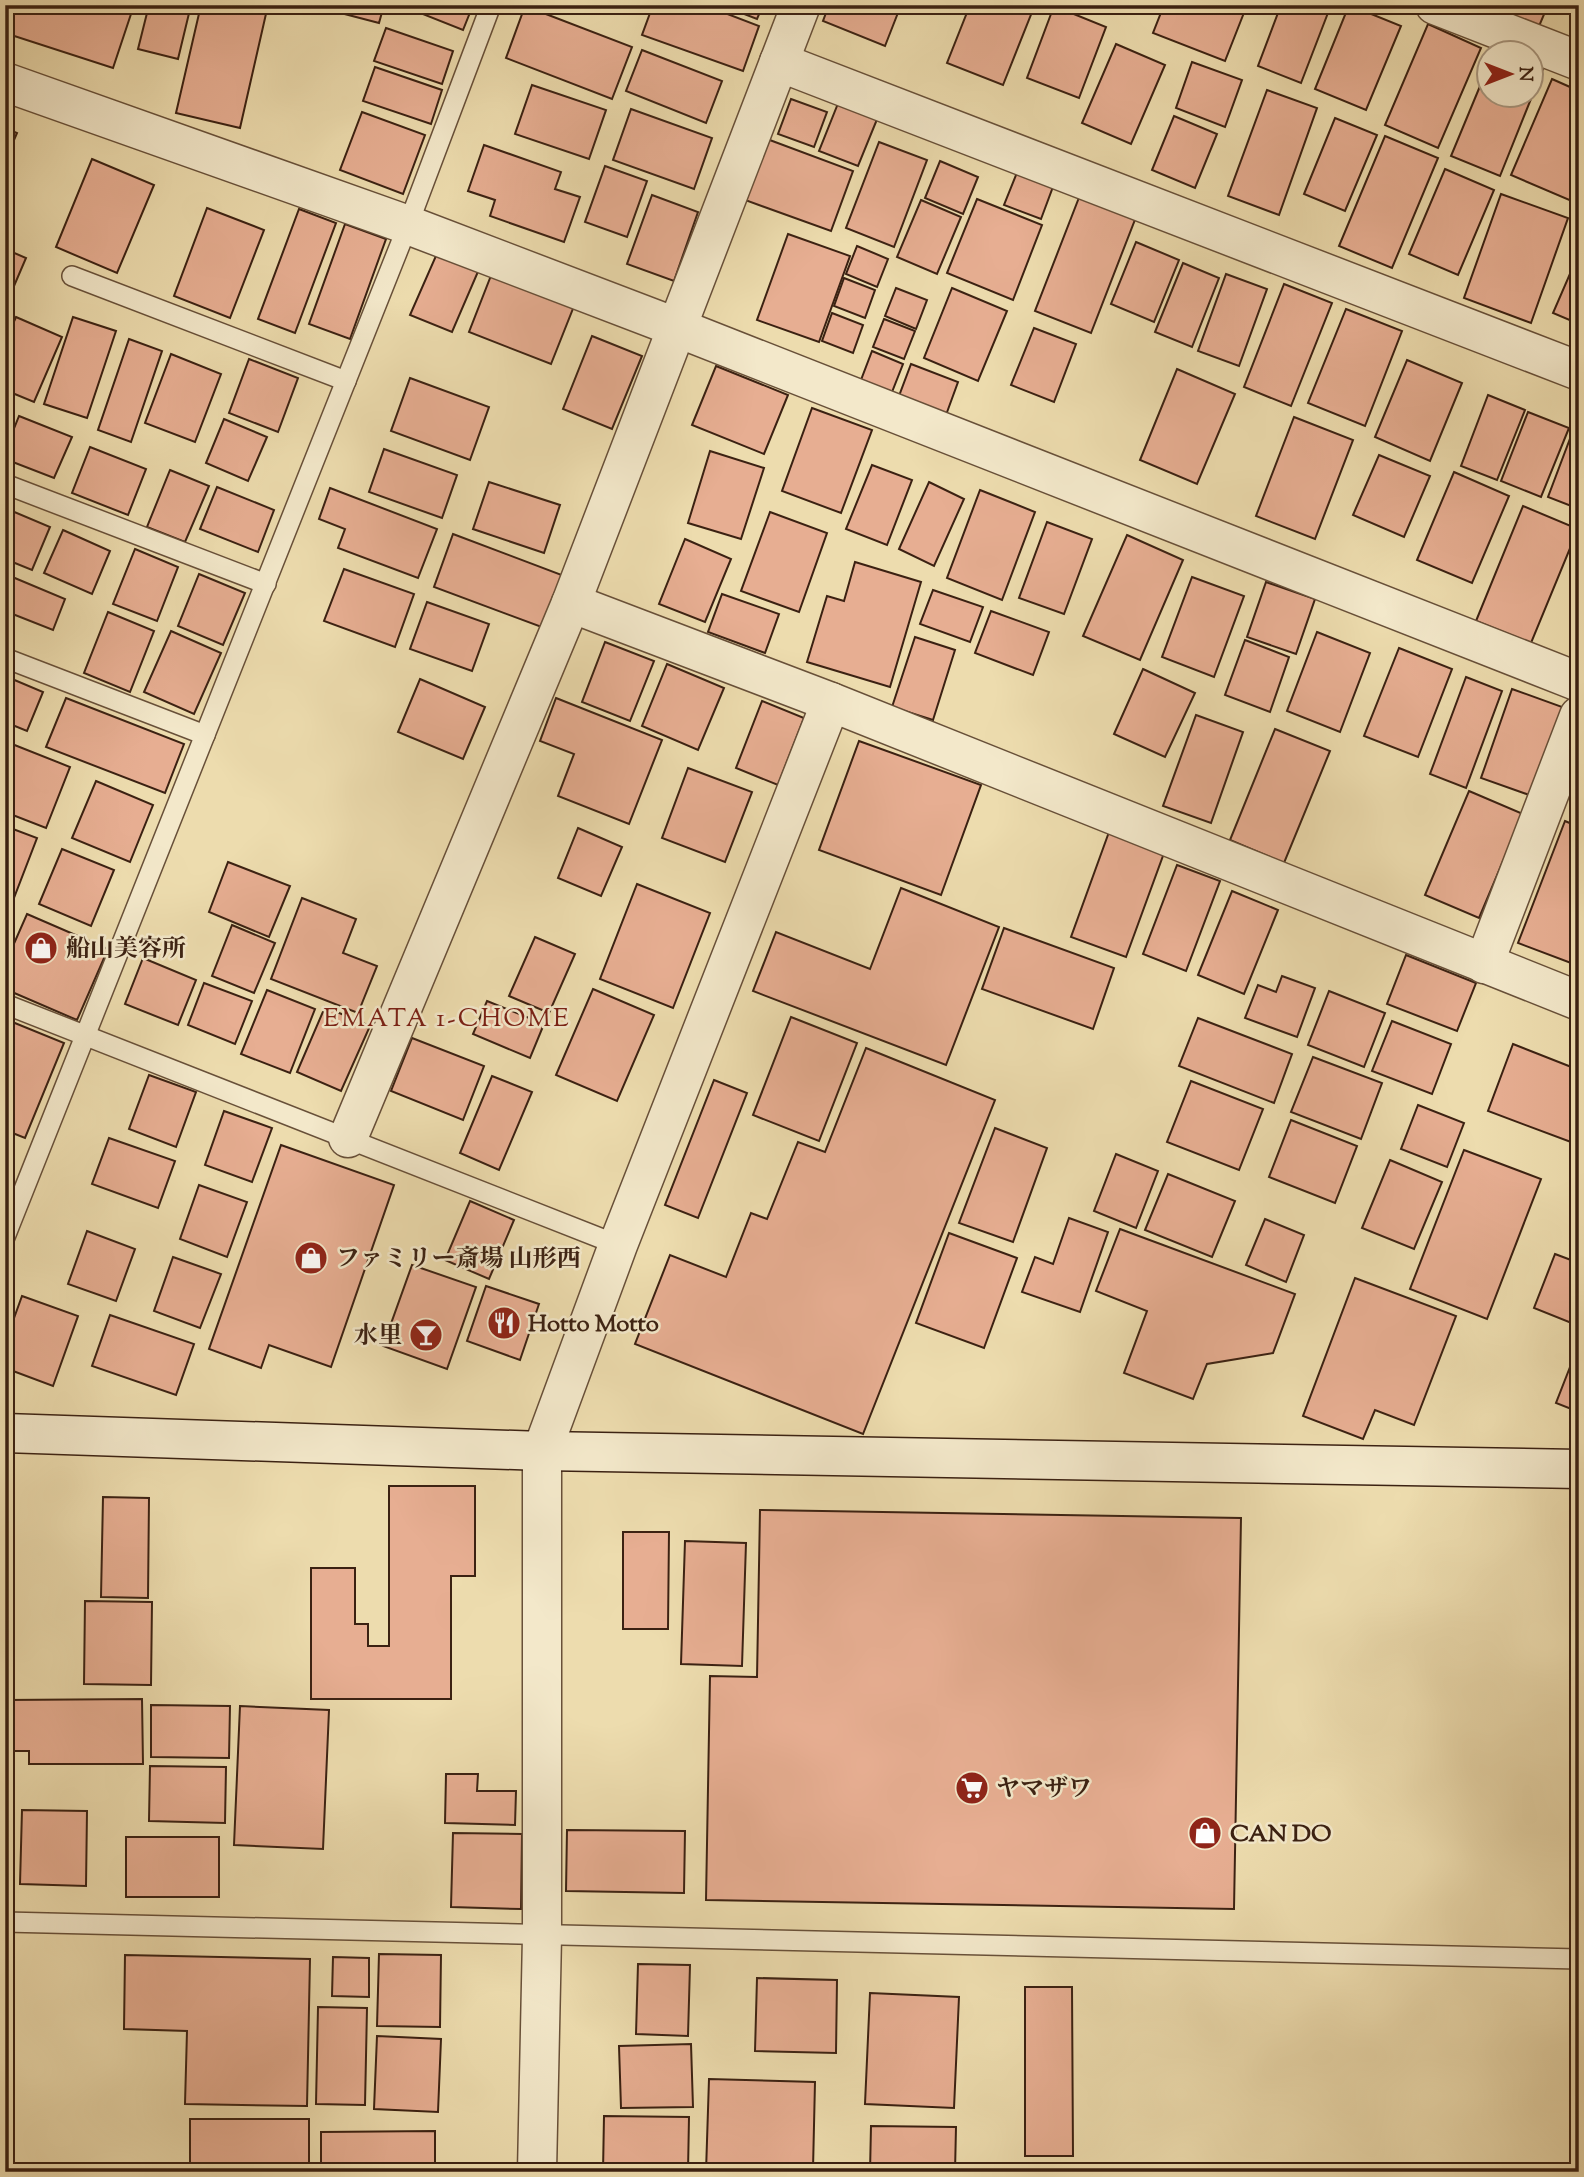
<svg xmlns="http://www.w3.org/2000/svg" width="1584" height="2177" viewBox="0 0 1584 2177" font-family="'Sorts Mill Goudy','Noto Serif JP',serif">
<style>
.building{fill:#e7ae92;stroke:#3b2112;stroke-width:2}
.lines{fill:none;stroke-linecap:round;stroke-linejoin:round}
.lane-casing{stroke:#685039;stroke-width:22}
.street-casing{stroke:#685039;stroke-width:41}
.secondary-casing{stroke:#3b2112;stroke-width:41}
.lane{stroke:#f3e8ca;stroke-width:19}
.street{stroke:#f3e8ca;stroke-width:38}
.secondary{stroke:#f3e8ca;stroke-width:38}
.labels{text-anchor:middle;stroke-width:5;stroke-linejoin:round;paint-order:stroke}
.poi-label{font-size:24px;font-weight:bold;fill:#3b2112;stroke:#f3e8ca;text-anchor:start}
.neighbourhood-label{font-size:26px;letter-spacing:2px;fill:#7a1f14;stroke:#f3e8ca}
</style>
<rect width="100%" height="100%" fill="#eddcae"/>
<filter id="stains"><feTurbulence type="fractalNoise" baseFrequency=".00286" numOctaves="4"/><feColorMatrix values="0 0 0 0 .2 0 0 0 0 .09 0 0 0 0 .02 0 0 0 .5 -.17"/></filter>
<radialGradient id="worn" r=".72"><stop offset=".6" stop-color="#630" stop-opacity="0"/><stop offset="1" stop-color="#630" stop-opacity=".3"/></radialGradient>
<g class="building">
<path d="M5 5H134L113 68 5 33Z"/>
<path d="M149 5H191L178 59 138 49Z"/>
<path d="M201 5H268L240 128 176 113Z"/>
<path d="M310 5H384L379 23Z"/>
<path d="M411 5H473L463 30 410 9Z"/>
<path d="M653 5H704L759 26 743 71 642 35Z"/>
<path d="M721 5H763L757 19Z"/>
<path d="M829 5H901L885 46 823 21Z"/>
<path d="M970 5H1029L1034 7 1003 85 947 63Z"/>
<path d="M1164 5H1247L1225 61 1153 33Z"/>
<path d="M1281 5H1331L1301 83 1258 66Z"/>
<path d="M1349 5 1401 26 1366 110 1315 89Z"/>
<path d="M1491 5H1548L1537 31 1489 11Z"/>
<path d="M525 6 632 47 612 99 506 58Z"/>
<path d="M1054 6 1106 27 1079 98 1027 78Z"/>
<path d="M1428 24 1481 48 1438 148 1385 125Z"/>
<path d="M386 28 453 51 442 84 374 61Z"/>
<path d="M1116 44 1165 65 1131 144 1082 123Z"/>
<path d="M642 50 722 81 706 123 626 91Z"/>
<path d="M1192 62 1242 80 1225 127 1176 108Z"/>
<path d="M1490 62V94H1532V64L1543 69 1500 176 1451 156Z"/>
<path d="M375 67 442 90 431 124 363 101Z"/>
<path d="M1552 79 1579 91V191L1574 202 1511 175Z"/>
<path d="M532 85 606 110 589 159 515 134Z"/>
<path d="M1267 90 1317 108 1279 215 1228 196Z"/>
<path d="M841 96 880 112 858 166 819 151Z"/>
<path d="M791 99 827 112 814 147 778 134Z"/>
<path d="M631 109 712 138 694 189 613 160Z"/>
<path d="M362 112 425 135 403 194 340 170Z"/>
<path d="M1174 116 1217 134 1195 188 1152 170Z"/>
<path d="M1335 118 1377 135 1345 211 1304 194Z"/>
<path d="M5 128 17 133 5 161Z"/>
<path d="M1385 136 1438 158 1392 268 1339 246Z"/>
<path d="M767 139 853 171 831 231 745 200Z"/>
<path d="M879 142 927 160 894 247 846 228Z"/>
<path d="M484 145 561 172 555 189 580 197 564 242 490 216 495 200 468 191Z"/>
<path d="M92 159 154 185 117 273 56 247Z"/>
<path d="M940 161 978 177 963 214 925 198Z"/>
<path d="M605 166 647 181 627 237 585 222Z"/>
<path d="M1445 169 1494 190 1458 275 1409 254Z"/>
<path d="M1018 170 1054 184 1041 219 1004 205Z"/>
<path d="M1501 194 1568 218 1531 323 1464 298Z"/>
<path d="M652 195 698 212 674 281 627 264Z"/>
<path d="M1080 195 1136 217 1091 333 1035 311Z"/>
<path d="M977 199 1042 225 1013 300 947 273Z"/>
<path d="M921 200 961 217 937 274 897 257Z"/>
<path d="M207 208 264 230 230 318 174 296Z"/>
<path d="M299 209 336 223 295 333 258 319Z"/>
<path d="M345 224 386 239 350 339 309 324Z"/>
<path d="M788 234 850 256 819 342 757 320Z"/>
<path d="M1136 242 1179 260 1154 322 1111 304Z"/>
<path d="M857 246 888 259 877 287 846 274Z"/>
<path d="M5 249 26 258 5 307Z"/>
<path d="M439 249 480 267 452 332 410 315Z"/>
<path d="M1579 253V324L1553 313Z"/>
<path d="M1183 263 1219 278 1192 347 1155 332Z"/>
<path d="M492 273 574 306 551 364 469 332Z"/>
<path d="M1226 274 1267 289 1239 366 1198 351Z"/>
<path d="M844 278 875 290 865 318 834 306Z"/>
<path d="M1284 284 1332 303 1291 406 1244 387Z"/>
<path d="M896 288 927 300 916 329 885 316Z"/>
<path d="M952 288 1007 311 978 381 924 358Z"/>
<path d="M1346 309 1402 331 1365 426 1308 403Z"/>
<path d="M832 313 863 325 853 353 822 341Z"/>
<path d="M16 317 62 337 34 402 5 390V342Z"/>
<path d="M73 317 116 331 87 418 44 404Z"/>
<path d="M884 319 915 331 904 359 873 347Z"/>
<path d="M1034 328 1076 344 1054 402 1011 385Z"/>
<path d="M592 336 642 356 612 429 563 409Z"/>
<path d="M129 339 162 351 131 442 98 430Z"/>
<path d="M872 351 903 364 892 392 861 380Z"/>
<path d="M171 354 221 374 195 442 145 423Z"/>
<path d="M249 359 298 378 278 432 229 413Z"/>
<path d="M1407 360 1462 383 1430 461 1375 437Z"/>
<path d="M911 364 958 382 946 415 899 396Z"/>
<path d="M716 366 788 395 764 454 692 425Z"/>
<path d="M1177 369 1235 394 1197 484 1140 460Z"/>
<path d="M410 378 489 407 470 460 391 431Z"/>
<path d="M1488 395 1525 410 1497 480 1461 466Z"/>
<path d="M812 408 872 430 841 513 782 491Z"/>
<path d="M1528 412 1569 428 1541 497 1501 481Z"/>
<path d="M19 416 72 437 54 478 5 459V451Z"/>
<path d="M1294 417 1353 440 1315 539 1256 516Z"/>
<path d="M224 419 267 437 248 481 206 463Z"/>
<path d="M1571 436 1579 439V509L1548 497Z"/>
<path d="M90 447 146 469 128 515 72 493Z"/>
<path d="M384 449 457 475 442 518 369 492Z"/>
<path d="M710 451 764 468 741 539 688 523Z"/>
<path d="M1379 455 1430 476 1404 537 1353 515Z"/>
<path d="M872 465 912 480 887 545 846 529Z"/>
<path d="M170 470 209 486 185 542 147 527Z"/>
<path d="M1454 472 1509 496 1472 583 1417 560Z"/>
<path d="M489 482 560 505 544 553 473 529Z"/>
<path d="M929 482 964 499 934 566 899 549Z"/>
<path d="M217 487 274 510 258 552 200 529Z"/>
<path d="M330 488 437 529 418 578 338 548 345 529 319 519Z"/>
<path d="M980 490 1035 512 1002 600 947 578Z"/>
<path d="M1523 506 1578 529 1531 643 1476 621Z"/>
<path d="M5 508 50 527 32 570 5 559Z"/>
<path d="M770 512 827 533 799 612 741 591Z"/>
<path d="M1047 522 1092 539 1064 614 1019 598Z"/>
<path d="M63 530 110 551 92 594 44 573Z"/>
<path d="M453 534 567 577 547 629 434 587Z"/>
<path d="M1127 535 1183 560 1140 660 1083 636Z"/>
<path d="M685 539 731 559 705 622 659 604Z"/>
<path d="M135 549 178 567 157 621 113 604Z"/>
<path d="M855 562 921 582 890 687 807 662 827 596 844 601Z"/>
<path d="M344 569 414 594 395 647 324 621Z"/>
<path d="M199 574 245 593 223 645 178 626Z"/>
<path d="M10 576 65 599 53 630 5 611V588Z"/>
<path d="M1192 577 1244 596 1214 677 1162 657Z"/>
<path d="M1266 582 1315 599 1296 654 1247 637Z"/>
<path d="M933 590 983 607 970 642 920 624Z"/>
<path d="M722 594 779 614 765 653 708 632Z"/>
<path d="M427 602 489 624 472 671 410 649Z"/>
<path d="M991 611 1049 632 1033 675 975 653Z"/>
<path d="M108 612 154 631 130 692 84 673Z"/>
<path d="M171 631 221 653 194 714 144 692Z"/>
<path d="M1317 632 1370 653 1340 732 1287 711Z"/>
<path d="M915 637 955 650 933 720 892 707Z"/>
<path d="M1245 640 1289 657 1270 712 1225 695Z"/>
<path d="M605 642 654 661 630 721 582 702Z"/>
<path d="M1399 648 1452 669 1418 757 1364 736Z"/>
<path d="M667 664 724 688 698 750 642 726Z"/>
<path d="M1143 669 1195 693 1165 757 1114 734Z"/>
<path d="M5 676 43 692 27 731 5 722Z"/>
<path d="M1466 677 1502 691 1466 788 1430 774Z"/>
<path d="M420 679 485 707 463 759 398 732Z"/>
<path d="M1512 689 1565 708 1535 797 1481 778Z"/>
<path d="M66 698 184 744 165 793 46 747Z"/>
<path d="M556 698 662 740 629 824 558 796 574 754 540 741Z"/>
<path d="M762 701 804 718 778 785 736 768Z"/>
<path d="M1196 715 1243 732 1211 823 1163 806Z"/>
<path d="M1275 729 1330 751 1284 863 1230 840Z"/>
<path d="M859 741 981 785 941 895 819 850Z"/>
<path d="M12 744 70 767 46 828 5 812V761Z"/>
<path d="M688 768 752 792 725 862 662 838Z"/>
<path d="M96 781 153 805 130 862 72 838Z"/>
<path d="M1469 791 1523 814 1479 918 1425 895Z"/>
<path d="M1565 821 1579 827V966L1518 943Z"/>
<path d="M5 826 37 838 12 903 5 901Z"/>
<path d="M578 828 622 847 601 896 558 878Z"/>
<path d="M1109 832 1164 853 1126 957 1071 937Z"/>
<path d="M62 849 114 870 91 926 39 904Z"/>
<path d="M228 862 290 886 269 937 209 912Z"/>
<path d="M1177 865 1220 881 1186 971 1143 954Z"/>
<path d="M637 884 710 913 673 1008 600 979Z"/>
<path d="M901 888 999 927 946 1065 753 991 776 932 870 969Z"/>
<path d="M1232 891 1278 910 1244 994 1198 975Z"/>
<path d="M302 898 356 919 343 953 377 966 358 1013 271 979Z"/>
<path d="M27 914 108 949 77 1020 5 989V964Z"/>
<path d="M232 925 275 943 254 993 212 976Z"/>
<path d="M1004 928 1114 968 1093 1029 982 989Z"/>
<path d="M535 937 575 954 549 1013 509 996Z"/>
<path d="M1406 955 1476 983 1457 1031 1387 1004Z"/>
<path d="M143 958 196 980 178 1025 125 1004Z"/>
<path d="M1282 976 1315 988 1297 1037 1245 1018 1258 985 1276 992Z"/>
<path d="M204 983 252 1001 235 1044 188 1025Z"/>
<path d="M593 989 654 1015 617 1101 556 1075Z"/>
<path d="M267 990 315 1009 290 1073 241 1054Z"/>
<path d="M1329 991 1385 1013 1364 1067 1308 1045Z"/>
<path d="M487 1001 544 1024 530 1058 473 1034Z"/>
<path d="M325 1007 370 1026 341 1091 297 1072Z"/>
<path d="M791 1017 857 1043 819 1141 753 1115Z"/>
<path d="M1198 1018 1292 1054 1274 1103 1179 1066Z"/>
<path d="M5 1019 64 1043 25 1138 5 1130Z"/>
<path d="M1392 1021 1451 1044 1432 1094 1372 1071Z"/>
<path d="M412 1038 484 1066 463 1120 391 1091Z"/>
<path d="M1513 1044 1579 1070V1145L1488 1111Z"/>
<path d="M866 1048 995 1100 863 1434 635 1344 670 1255 726 1277 751 1213 767 1219 798 1142 825 1152Z"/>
<path d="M1313 1057 1382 1083 1361 1139 1291 1112Z"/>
<path d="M149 1075 196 1092 176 1147 129 1129Z"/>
<path d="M492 1076 532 1092 499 1170 460 1153Z"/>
<path d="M714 1080 747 1093 698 1218 665 1205Z"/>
<path d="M1191 1081 1263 1109 1239 1170 1167 1142Z"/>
<path d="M1418 1105 1464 1123 1447 1167 1401 1149Z"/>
<path d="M224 1111 272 1128 252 1182 205 1165Z"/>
<path d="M1291 1120 1357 1146 1335 1203 1269 1177Z"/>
<path d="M995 1128 1047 1148 1013 1242 959 1223Z"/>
<path d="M109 1138 175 1161 158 1208 92 1184Z"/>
<path d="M281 1145 394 1185 331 1367 269 1345 261 1368 209 1349Z"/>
<path d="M1464 1150 1541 1179 1487 1319 1410 1289Z"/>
<path d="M1116 1154 1158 1171 1136 1228 1094 1211Z"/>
<path d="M1390 1160 1442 1182 1414 1249 1362 1228Z"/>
<path d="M1168 1174 1235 1201 1212 1257 1145 1230Z"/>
<path d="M199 1185 247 1202 227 1257 180 1239Z"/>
<path d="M470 1201 514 1220 489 1279 445 1260Z"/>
<path d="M1069 1218 1108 1232 1080 1312 1022 1292 1035 1257 1053 1264Z"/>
<path d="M1265 1219 1304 1235 1286 1282 1246 1265Z"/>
<path d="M1120 1229 1295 1294 1273 1353 1207 1364 1193 1399 1124 1373 1147 1311 1096 1291Z"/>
<path d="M87 1231 135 1249 116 1301 68 1284Z"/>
<path d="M949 1233 1017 1258 984 1348 916 1323Z"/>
<path d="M1555 1254 1579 1263V1326L1534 1308Z"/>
<path d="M173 1257 221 1274 200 1328 154 1311Z"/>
<path d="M412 1265 476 1287 447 1369 383 1346Z"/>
<path d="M1355 1278 1456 1316 1414 1425 1375 1410 1363 1439 1303 1416Z"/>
<path d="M486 1286 539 1304 520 1360 467 1341Z"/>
<path d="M22 1296 78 1316 53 1386 5 1368V1343Z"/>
<path d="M110 1315 194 1344 176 1395 92 1366Z"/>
<path d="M1579 1344V1412L1556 1403Z"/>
<path d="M389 1486H475V1576H451V1699H311V1568H355V1624H368V1646H389Z"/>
<path d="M103 1497 149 1498 148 1598 101 1597Z"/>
<path d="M760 1510 1241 1518 1234 1909 706 1900 710 1676 757 1677Z"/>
<path d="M623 1532H669L668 1629H623Z"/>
<path d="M685 1541 746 1543 742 1666 681 1664Z"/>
<path d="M85 1601 152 1602 151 1685 84 1684Z"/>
<path d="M142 1699 143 1764H29V1751H5V1700Z"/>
<path d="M151 1705 230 1706 229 1758 151 1757Z"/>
<path d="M240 1706 329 1710 323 1849 234 1845Z"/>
<path d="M150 1766 226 1767 225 1823 149 1821Z"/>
<path d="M446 1774H478L477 1791H516L515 1825 445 1823Z"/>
<path d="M22 1810 87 1811 86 1886 20 1884Z"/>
<path d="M567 1830 685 1831 684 1893 566 1891Z"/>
<path d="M453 1833 522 1834 521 1909 451 1907Z"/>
<rect x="126" y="1837" width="93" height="60"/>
<path d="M379 1954 441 1955 440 2027 377 2026Z"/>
<path d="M125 1955 310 1959 307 2106 185 2104 187 2031 124 2029Z"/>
<path d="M333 1957 369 1958V1997L332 1996Z"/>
<path d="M638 1964 690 1965 688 2036 636 2034Z"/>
<path d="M757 1978 837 1980 836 2053 755 2051Z"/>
<path d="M1025 1987H1072L1073 2156H1025Z"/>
<path d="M870 1993 959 1997 954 2108 865 2104Z"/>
<path d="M318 2007 367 2008 365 2105 316 2104Z"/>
<path d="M377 2036 441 2039 438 2112 374 2109Z"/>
<path d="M691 2044 693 2107 621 2108 619 2046Z"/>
<path d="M709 2079 815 2082 813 2169H794V2172H706Z"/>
<path d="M604 2116 689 2117 688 2172H603Z"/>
<rect x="190" y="2119" width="119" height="53"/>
<path d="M871 2126 956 2127 955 2172H870Z"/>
<path d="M435 2131V2172H321V2132Z"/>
<path d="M1013 2169H1071V2172H1012Z"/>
</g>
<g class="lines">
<defs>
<g id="lane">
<path d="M72 276 346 381"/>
<path d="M5 484 266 584"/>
<path d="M5 658 205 735"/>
<path d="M5 1004 618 1245"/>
<path d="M5 1237 408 225 491 5"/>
<path d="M5 1922 1579 1959"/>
</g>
<g id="street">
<path d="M1435 5 1579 61"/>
<path d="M779 62 1579 371"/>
<path d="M5 82 408 225 678 328 1579 682"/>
<path d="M571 603 831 702 1579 1001"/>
<path d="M1484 964 1579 716"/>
<path d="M348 1138 571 603 801 5"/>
<path d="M537 2172 542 1936V1451L618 1245 831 702"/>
</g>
<path id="secondary" d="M5 1433 542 1451 1579 1469"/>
</defs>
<use href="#lane" class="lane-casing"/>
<use href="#street" class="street-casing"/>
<use href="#secondary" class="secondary-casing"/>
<use href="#lane" class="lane"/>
<use href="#street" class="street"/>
<use href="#secondary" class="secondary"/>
</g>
<defs>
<symbol id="shop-disc" viewBox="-11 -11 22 22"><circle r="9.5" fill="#8f2418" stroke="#f3e8ca"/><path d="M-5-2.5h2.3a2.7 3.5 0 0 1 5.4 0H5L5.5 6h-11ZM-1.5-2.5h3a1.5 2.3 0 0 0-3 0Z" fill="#fff"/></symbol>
<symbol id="restaurant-disc" viewBox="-11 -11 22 22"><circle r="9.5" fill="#8f2418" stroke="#f3e8ca"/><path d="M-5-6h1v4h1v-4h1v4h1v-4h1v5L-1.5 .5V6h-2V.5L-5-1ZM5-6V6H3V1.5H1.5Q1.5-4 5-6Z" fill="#fff"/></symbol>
<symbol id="bar-disc" viewBox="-11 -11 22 22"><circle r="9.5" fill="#8f2418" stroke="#f3e8ca"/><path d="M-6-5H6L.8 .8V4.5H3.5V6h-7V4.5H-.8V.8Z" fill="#fff"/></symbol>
<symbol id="supermarket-disc" viewBox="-11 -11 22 22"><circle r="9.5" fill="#8f2418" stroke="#f3e8ca"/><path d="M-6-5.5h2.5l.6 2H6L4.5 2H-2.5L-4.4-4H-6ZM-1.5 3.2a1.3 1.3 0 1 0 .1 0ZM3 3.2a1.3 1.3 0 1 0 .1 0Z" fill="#fff"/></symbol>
</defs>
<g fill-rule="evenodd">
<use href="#shop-disc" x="22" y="929" width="38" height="38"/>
<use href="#shop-disc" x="292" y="1239" width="38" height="38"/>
<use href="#restaurant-disc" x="485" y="1304" width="38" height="38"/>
<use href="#bar-disc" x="407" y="1316" width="38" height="38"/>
<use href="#supermarket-disc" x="953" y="1769" width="38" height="38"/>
<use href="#shop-disc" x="1186" y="1814" width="38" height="38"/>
</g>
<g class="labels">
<g class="poi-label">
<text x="66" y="956">船山美容所</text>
<text x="336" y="1266">ファミリー斎場 山形西</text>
<text x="528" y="1331">Hotto Motto</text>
<text x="402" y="1343" text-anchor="end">水里</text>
<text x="996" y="1796">ヤマザワ</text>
<text x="1230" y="1841">CAN DO</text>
</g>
<g class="neighbourhood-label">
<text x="447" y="1026">EMATA 1-CHOME</text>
</g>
</g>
<rect width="1584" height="2177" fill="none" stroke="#eddcae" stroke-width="28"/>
<rect x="7" y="7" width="1570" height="2163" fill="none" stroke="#3b2112" stroke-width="3.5"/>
<rect x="14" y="14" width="1556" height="2149" fill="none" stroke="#3b2112" stroke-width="2"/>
<g transform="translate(1510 74) rotate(90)"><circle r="33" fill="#f3e8ca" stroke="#a99880" stroke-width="2"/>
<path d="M0-5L12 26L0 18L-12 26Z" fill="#8f2418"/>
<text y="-10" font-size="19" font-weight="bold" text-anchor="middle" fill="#3b2112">N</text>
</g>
<rect width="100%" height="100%" filter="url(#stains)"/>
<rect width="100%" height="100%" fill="url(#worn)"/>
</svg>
